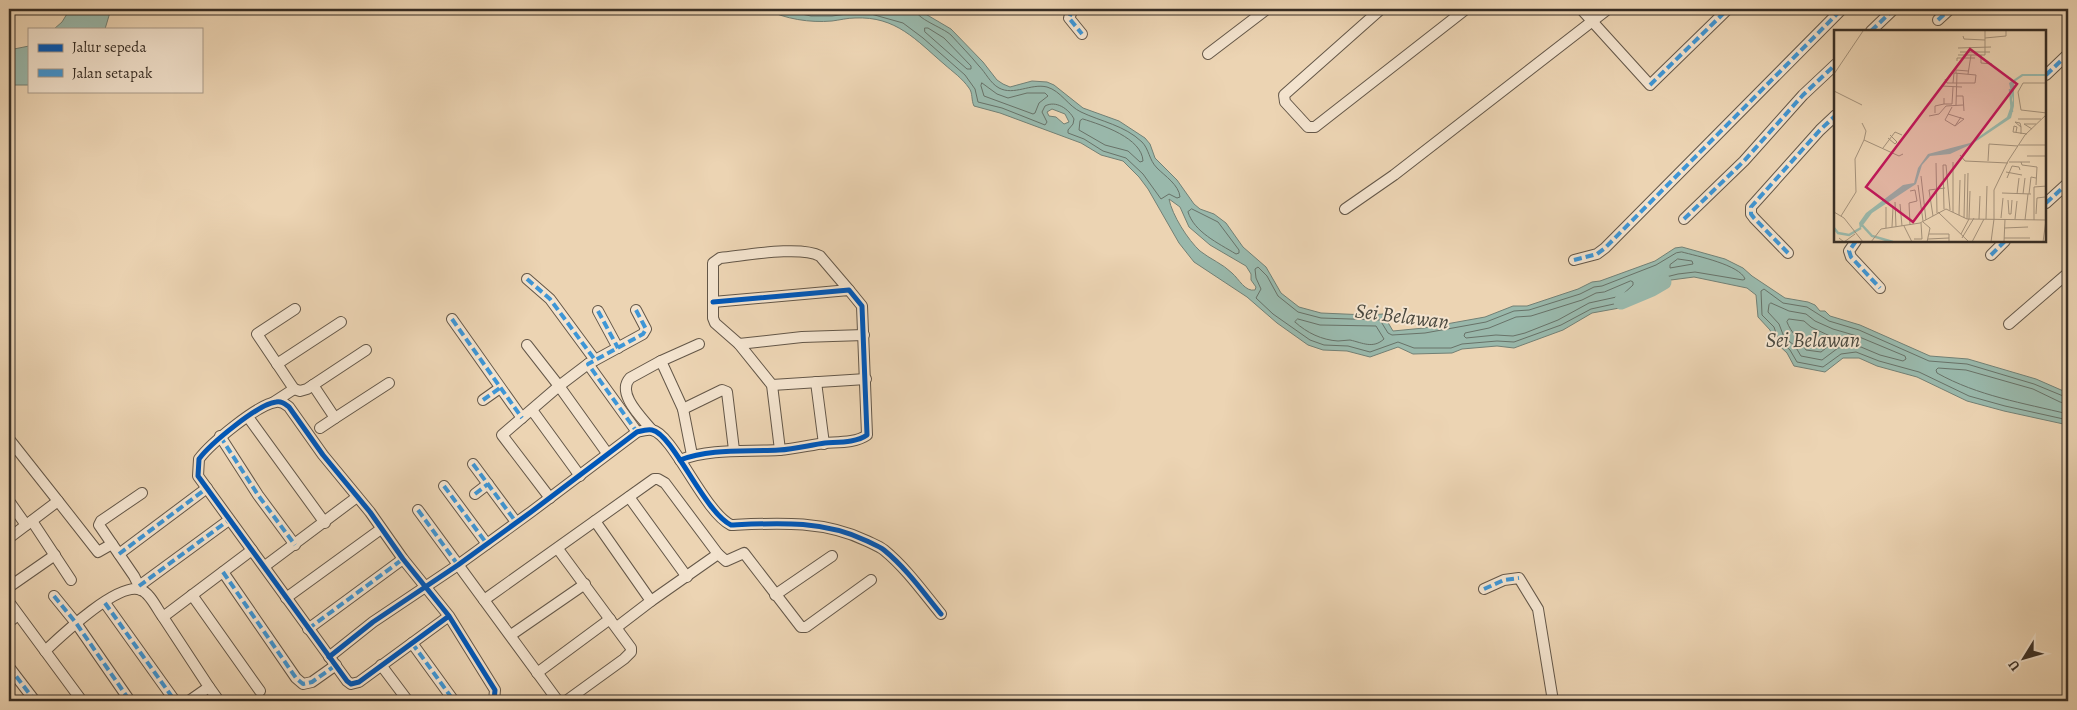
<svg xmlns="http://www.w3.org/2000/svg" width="2077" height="710" viewBox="0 0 2077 710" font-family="Alegreya,serif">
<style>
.water{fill:#99b8ab;stroke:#728075;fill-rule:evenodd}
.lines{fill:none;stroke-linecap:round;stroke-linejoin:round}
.shore{stroke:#687268;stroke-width:1}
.river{stroke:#99b8ab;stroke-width:15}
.minor-casing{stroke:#645748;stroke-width:12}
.minor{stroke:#f3e3ce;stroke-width:10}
.quiet{stroke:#3e96d6;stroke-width:4;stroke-dasharray:8 4;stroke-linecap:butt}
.cycleway-casing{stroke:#f3e3ce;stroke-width:8}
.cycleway{stroke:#0057b8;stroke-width:5}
.labels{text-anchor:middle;stroke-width:4;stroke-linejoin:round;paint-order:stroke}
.water-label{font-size:21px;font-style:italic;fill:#4b493f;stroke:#f3e3ce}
.inset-river{fill:none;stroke:#99b8ab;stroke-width:2.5}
.inset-road{fill:none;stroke:#a4917a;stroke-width:1}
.view{fill:#c2185b;fill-opacity:0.15;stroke:#c2185b;stroke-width:2.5}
.inset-edge{fill:none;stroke:#372d24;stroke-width:2.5}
</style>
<rect width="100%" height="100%" fill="#ecd4b3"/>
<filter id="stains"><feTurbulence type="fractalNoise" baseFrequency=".004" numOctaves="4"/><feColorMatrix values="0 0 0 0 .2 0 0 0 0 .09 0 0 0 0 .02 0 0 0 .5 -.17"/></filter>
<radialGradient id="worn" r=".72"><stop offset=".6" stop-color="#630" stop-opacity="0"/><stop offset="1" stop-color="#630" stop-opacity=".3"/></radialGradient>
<g class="water">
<path d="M70 9H111L105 29H54L62 22Z"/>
<path d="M765 9H917L951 29 983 62 997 80 1003 84 1010 87 1032 81 1047 82 1054 85 1083 108 1119 121 1145 138 1150 144 1155 158 1177 180 1194 204 1200 209 1214 214 1226 223 1243 247 1266 267 1281 293 1299 307 1321 313 1367 315 1383 314 1393 331 1424 328 1485 317 1513 306H1527L1578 289 1592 282 1600 281 1655 261 1675 248 1682 247 1725 259 1743 268 1752 276 1785 298 1808 302 1815 305 1820 311H1825L1830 316 1860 325 1930 356 1968 359 2036 379 2068 393V425L2004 411 1967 401 1917 377 1877 366 1859 358H1843L1825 372 1794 366 1787 353 1773 340 1770 330 1758 317 1756 295 1747 288 1694 277 1671 280 1658 286 1652 292H1642L1638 298 1625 307 1592 313 1563 330 1514 348 1497 346 1462 349 1452 353 1413 354 1398 347 1370 357 1347 351 1323 350 1308 345 1277 323 1247 297 1194 262 1179 243 1148 189 1139 177 1123 161 1101 155 1081 143 1000 113 974 106C971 100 973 93 969 88 962 78 953 72 944 64 916 40 896 16 855 18 847 18 840 20 832 21 810 23 785 19 765 9ZM1052 109 1065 114 1069 122 1064 124 1056 117 1049 116 1047 112ZM1169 199 1180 207 1189 227 1210 245 1246 266 1251 274V280L1256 287 1255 290C1245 292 1239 279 1232 273 1223 264 1210 259 1200 251 1188 240 1172 215 1169 199Z"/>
<path d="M29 46V85H9V50Z"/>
</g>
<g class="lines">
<g class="shore">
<path d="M777 9 811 16H832L855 13 871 14 903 23 923 38 965 75 975 89 978 102 1002 108 1045 125 1047 122 1042 112 1045 106C1056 100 1069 109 1074 119L1073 124 1068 130V133L1084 139 1103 151 1126 158 1143 174 1161 199 1169 194 1177 198 1180 197C1179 185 1165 176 1157 168 1149 160 1149 149 1142 142 1124 125 1102 122 1081 112 1068 106 1061 91 1047 87 1031 83 1014 96 999 88 990 83 986 73 979 66 970 55 960 45 951 35 942 27 916 19 915 9"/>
<path d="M925 28H928L944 38 971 66V69H967L925 32Z"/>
<path d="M982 83 997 94 1008 98 1027 93H1045L1048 96 1039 103 1035 113 1033 114 984 96 981 86Z"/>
<path d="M1083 119C1102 125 1142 138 1143 161L1140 162 1128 151 1105 145 1079 130 1080 121Z"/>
<path d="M1192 209 1218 222 1239 250V253L1236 254C1218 243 1194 232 1188 212Z"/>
<path d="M1682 252C1697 256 1740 265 1745 279L1743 280 1695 272 1678 274 1662 278 1650 287 1640 288 1623 302 1591 309 1561 325 1514 342 1497 341 1462 344 1451 348H1414L1398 342 1370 352 1348 346 1324 345 1310 340 1273 314 1256 298 1261 289 1256 278 1255 269 1258 267 1267 276 1278 296 1298 312 1321 318 1380 320 1388 333 1392 335 1425 333 1486 322 1514 311 1529 310 1580 294 1594 287 1602 286 1656 265 1676 253Z"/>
<path d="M1678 259 1692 261 1693 264 1670 268V265Z"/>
<path d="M1631 281 1633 282V285L1621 296 1589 303 1558 320 1525 333 1513 336 1496 335 1466 338 1464 336 1465 333 1489 328 1516 317 1531 316 1582 300 1596 293 1604 292Z"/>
<path d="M1771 303 1789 311 1806 314 1815 321 1833 329 1857 336 1905 356 1906 359 1903 361 1880 355 1861 347 1851 346 1838 348 1822 360 1801 356 1795 346 1784 337 1779 324 1768 312 1769 305Z"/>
<path d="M1298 319 1320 325 1376 326 1384 339C1373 349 1363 343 1350 340 1346 340 1342 341 1338 341 1322 340 1307 333 1295 322Z"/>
<path d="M1789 319 1804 321 1811 327 1834 338 1835 341 1821 352 1806 350C1800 340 1791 333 1787 322Z"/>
<path d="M2068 398 2034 384 1967 364 1929 361 1859 330 1829 321 1807 307 1783 303 1764 289 1761 291 1762 315 1774 327 1778 339 1790 350 1797 362 1823 367 1841 354 1856 352 1879 361 1919 372 1969 396 2005 406 2068 420"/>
<path d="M2068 404 2060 402 2033 389 1966 370 1938 368 1936 370 1937 373C1978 396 2023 403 2068 414"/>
</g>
<path class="river" d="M1621 302 1652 289 1664 282"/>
<defs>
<g id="minor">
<path d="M1073 9 1069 18 1082 34"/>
<path d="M1381 9 1284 95 1285 102 1308 127H1315L1466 9"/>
<path d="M1581 9 1650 85 1728 9"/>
<path d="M1938 20 1950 9"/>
<path d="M1871 31 1894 9"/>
<path d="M1208 54 1267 9"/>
<path d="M2046 75 2068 54"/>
<path d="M2046 203 2068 183"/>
<path d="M1345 209 1394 175 1608 9"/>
<path d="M1684 219 1744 161 1803 95 1836 64"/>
<path d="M1856 241 1849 251 1851 257 1880 288"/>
<path d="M1788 253 1754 218 1751 214V207L1820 130 1836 115"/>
<path d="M1991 255 2005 241"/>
<path d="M1574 260 1597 254 1605 248 1842 9"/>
<path d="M527 279 550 299 595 360"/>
<path d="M598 311 618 348"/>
<path d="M452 319 522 418"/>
<path d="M2009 324 2068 273"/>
<path d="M739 344 802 337 864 335"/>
<path d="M527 345 559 386 607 453"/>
<path d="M661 361 699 344"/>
<path d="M277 364 341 322"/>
<path d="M588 364 637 432"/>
<path d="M816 382 824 444"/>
<path d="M313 385 335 418 320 428"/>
<path d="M772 385 866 379"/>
<path d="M294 389 300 391 307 389 366 350"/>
<path d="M483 400 500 388"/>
<path d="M274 402 294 389 257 334 295 309"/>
<path d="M683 409 722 390 727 392 734 450"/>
<path d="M532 410 580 476"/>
<path d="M248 417 325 523"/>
<path d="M335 418 389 383"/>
<path d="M651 429C641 417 616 393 630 378L661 361 683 409 692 455"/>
<path d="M220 436 258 495 295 545"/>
<path d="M9 439 58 501 9 538"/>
<path d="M780 450 772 385 739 344 715 323 713 318V263L720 258C743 256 800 245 820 256L849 290"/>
<path d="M680 460C711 448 746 452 779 450 795 449 810 445 825 443 838 442 856 443 867 435L862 306 849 290 713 302"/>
<path d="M473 464 516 522"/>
<path d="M444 486 487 544"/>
<path d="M475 494 488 484"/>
<path d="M629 497 687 577"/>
<path d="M550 498 502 435 559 386 588 364 643 334 646 329 636 310"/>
<path d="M9 501 26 525"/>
<path d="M58 501 98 552 112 544"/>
<path d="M418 510 558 701"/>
<path d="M32 521 71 580"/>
<path d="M595 521 651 601 617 627"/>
<path d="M558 549 631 648V652L624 659 566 701"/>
<path d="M119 554 207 488"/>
<path d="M718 554 726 561 744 553 801 627H806L871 580"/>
<path d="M265 566 357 497"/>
<path d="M223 572 296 678 303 684 312 682 336 665"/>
<path d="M139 586 229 520"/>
<path d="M9 587 55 555"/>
<path d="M1484 589 1504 580 1519 578 1538 609 1553 701"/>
<path d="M141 590 134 576 99 525 101 521 142 493"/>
<path d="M192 595 260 691"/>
<path d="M775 595 832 556"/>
<path d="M54 596 76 623 130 701"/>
<path d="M286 598 381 529"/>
<path d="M484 600 654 479H658L665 483 718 554 651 601"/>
<path d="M9 602 82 701"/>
<path d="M105 603 175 701"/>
<path d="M449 616 359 682 351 684 347 681 198 476 199 459C210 444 258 404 276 402 282 401 285 404 289 407L323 455 370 512 403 559 449 616 495 690 494 701"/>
<path d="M163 617 209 687 189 701"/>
<path d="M9 622 18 615"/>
<path d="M308 629 403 559"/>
<path d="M511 635 585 584"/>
<path d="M412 643 454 701"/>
<path d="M45 651C61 636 119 581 141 590 150 593 157 609 163 617L252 550"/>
<path d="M329 657 373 622 458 565 531 512 637 432C641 431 647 429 652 430 673 434 704 512 731 525 778 523 823 520 867 541 873 544 879 546 884 550 906 568 923 592 941 614"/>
<path d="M381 665 408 701"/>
<path d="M9 667 35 701"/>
<path d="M537 673 610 619"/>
<path d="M209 687 219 701"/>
</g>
</defs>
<use href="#minor" class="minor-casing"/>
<use href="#minor" class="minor"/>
<g class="quiet">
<path d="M1073 9 1069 18 1082 34"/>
<path d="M1938 20 1950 9"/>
<path d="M1871 31 1894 9"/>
<path d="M2046 75 2068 54"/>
<path d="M1650 85 1728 9"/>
<path d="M2046 203 2068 183"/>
<path d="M1684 219 1744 161 1803 95 1836 64"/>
<path d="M1856 241 1849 251 1851 257 1880 288"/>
<path d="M1788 253 1754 218 1751 214V207L1820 130 1836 115"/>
<path d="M1991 255 2005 241"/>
<path d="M1574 260 1597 254 1605 248 1842 9"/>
<path d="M527 279 550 299 595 360"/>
<path d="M636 310 646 329 643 334 588 364 637 432"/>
<path d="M598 311 618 348"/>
<path d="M452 319 522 418"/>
<path d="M483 400 500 388"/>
<path d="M220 436 258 495 295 545"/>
<path d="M473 464 516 522"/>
<path d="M444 486 487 544"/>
<path d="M475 494 488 484"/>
<path d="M418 510 458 565"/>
<path d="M119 554 207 488"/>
<path d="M223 572 296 678 303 684 312 682 336 665"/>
<path d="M139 586 229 520"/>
<path d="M1484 589 1504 580 1519 578"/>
<path d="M54 596 76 623 130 701"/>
<path d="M105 603 175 701"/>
<path d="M308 629 403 559"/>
<path d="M412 643 454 701"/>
<path d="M9 667 35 701"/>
</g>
<defs>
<g id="cycleway">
<path d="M680 460C711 448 746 452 779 450 795 449 810 445 825 443 838 442 856 443 867 435L862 306 849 290 713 302"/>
<path d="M449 616 359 682 351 684 347 681 198 476 199 459C210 444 258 404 276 402 282 401 285 404 289 407L323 455 370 512 403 559 449 616 495 690 494 701"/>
<path d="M329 657 373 622 458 565 531 512 637 432C641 431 647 429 652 430 673 434 704 512 731 525 778 523 823 520 867 541 873 544 879 546 884 550 906 568 923 592 941 614"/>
</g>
</defs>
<use href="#cycleway" class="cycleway-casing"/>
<use href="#cycleway" class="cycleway"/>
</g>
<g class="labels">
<g class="water-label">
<text transform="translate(1402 316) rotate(7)" y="7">Sei Belawan</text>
<text x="1813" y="347">Sei Belawan</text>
</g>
</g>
<g transform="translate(1834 30)">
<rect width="212" height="212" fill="#ecd4b3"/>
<path d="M188 44H212V46H189L180 52V76L177 88 138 114 116 124 96 126 88 135 82 154 38 183 26 199 25 193 32 183 69 155 80 153 84 138 94 124 136 113 173 87 179 70 175 53Z" fill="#99b8ab"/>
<path class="inset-river" d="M176 59 178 82M27 194 38 206 59 212M0 198 4 203 15 205 27 198"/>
<path class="inset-road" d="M129 6 130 9 151 10M151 8 172 6V1M124 18 157 17M126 22H156M124 25H151V1M147 25V33L158 34M123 31V28H141M122 43V40L134 41M0 44 29 1M134 44 137 25M111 49 113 53H141L142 45 120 43 119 53M213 53H189L184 62 187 80 213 83M107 56 128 57M0 61 28 75M122 66H129L130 81M110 68V74H118L119 57M122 75 123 43M118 77 111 90 121 96 127 87M101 83V76L110 74M114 84 130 89 121 96M95 86 105 84 112 76 129 75M184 89H207M28 93 32 101 30 110M187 97 181 92 186 93 187 97V104M198 99 190 94H202M182 102 183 97 180 96 179 102 193 104M54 108 61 114 63 112 56 105M185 115H213M49 118 61 102 68 105M126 125 131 131 174 133M193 126H211M154 131 155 114 184 116M119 132V182M175 132H196M187 132 188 135 203 137 202 155M102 133 103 183M172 142 188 145M87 146 92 190M173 148 178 136 185 137 186 140M84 155 89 191M168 163 197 164M183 164 185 148M189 164 191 148M195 164 197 147 202 148M174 170 175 184H177L178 170M61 172 62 197M66 174 68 196M110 179 109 135H112L116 180M0 182 10 188 29 212M104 182 134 211M202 184 203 168 211 167M125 185 126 150M7 186 22 162 21 129 30 110 65 126 69 124M99 186 95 160 111 158M130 188 131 144M167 188 169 168M133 189 134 143M145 189 146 166M152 189 153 156M160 189V160L174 131 191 105 213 84M181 189 183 171M191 190 194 164M200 190V157L213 156M89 192 96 198 93 212M76 195 75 173 83 171 81 160 76 161M70 196 78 212M58 197 59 178M52 198V177M170 198 194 197M95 204H115V212M127 204 135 189 136 161M5 208 10 212 21 204M128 208 140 188M170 208H196M80 209H88L87 193M94 209 115 208M37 212 47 199 86 193 112 179 133 189 213 190M138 212 150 189M157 212 160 189M170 212 171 189M209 212 212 190"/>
<path class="view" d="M136 19 183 54 79 192 32 157Z"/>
<rect width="212" height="212" class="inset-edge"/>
</g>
<rect width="2077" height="710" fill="none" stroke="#ecd4b3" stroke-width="30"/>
<rect x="10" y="10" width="2057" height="690" fill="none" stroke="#372d24" stroke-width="2.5"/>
<rect x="15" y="15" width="2047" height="680" fill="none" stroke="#372d24"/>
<rect x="28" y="28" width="175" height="65" fill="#f3e3ce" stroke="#a89a8a"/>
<rect x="38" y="44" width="25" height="8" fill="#0057b8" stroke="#a89a8a"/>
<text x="72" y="52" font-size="15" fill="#372d24">Jalur sepeda</text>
<rect x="38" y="69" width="25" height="8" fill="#3e96d6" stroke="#a89a8a"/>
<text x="72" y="78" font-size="15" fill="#372d24">Jalan setapak</text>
<g transform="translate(2024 658) rotate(233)" stroke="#f3e3ce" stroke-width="4" paint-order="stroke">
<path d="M0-4L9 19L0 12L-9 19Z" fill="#372d24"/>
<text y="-8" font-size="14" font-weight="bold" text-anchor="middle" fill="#372d24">U</text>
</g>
<rect width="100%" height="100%" filter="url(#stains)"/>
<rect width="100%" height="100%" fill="url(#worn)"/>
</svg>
